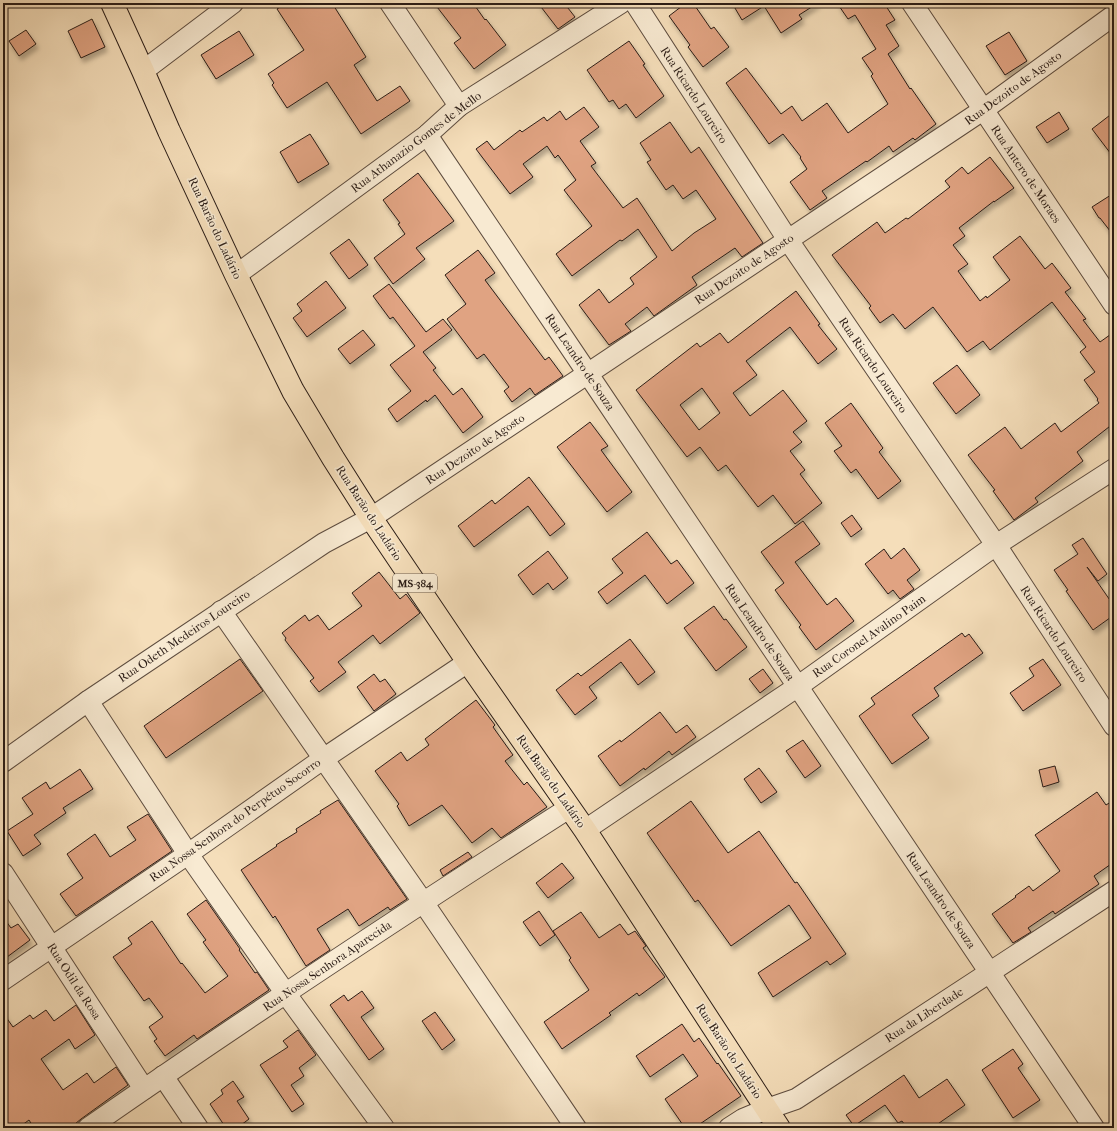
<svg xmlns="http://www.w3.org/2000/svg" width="1117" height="1131" viewBox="0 0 1117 1131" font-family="'IM FELL French Canon',serif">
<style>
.building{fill:#e0a382;stroke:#2a1c16;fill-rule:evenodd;filter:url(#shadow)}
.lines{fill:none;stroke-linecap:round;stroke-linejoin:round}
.minor-casing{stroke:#5d4c3f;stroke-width:22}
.primary-casing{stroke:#2a1c16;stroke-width:24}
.minor{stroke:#f8ead2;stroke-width:20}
.primary{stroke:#f5deba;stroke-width:22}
.labels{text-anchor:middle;stroke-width:3;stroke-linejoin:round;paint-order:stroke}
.shield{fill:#f8ead2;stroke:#685a4e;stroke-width:1}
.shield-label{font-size:11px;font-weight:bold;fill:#2a1c16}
.street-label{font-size:12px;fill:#2a1c16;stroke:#f8ead2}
</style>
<defs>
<filter id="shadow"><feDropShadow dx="2.5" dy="4.5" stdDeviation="2" flood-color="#0004"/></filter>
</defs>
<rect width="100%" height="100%" fill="#f5deba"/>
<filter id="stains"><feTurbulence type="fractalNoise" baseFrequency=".005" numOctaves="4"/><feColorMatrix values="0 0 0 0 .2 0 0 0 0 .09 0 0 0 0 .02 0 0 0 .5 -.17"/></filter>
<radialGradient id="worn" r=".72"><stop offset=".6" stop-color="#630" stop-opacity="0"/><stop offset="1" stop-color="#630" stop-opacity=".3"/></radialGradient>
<g class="building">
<path d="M286 3H332L366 57 354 65 377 101 400 86 410 101 361 134 327 82 287 108 272 85 274 83 268 74 304 50 277 9Z"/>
<path d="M434 3H473L485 20 486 19 506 45 474 69 454 43 461 38Z"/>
<path d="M538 3H564L575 17 558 29Z"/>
<path d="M686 3H693L711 29 714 27 729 47 703 67 688 47 690 45 669 16Z"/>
<path d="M732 3H818L799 15 802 19 781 33 764 6 742 20Z"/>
<path d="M837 3H884L895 20 886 25 899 46 888 54 910 89 911 88 936 124 915 140 913 138 893 152 889 146 867 162 866 161 822 191 827 198 810 210 790 182 807 169 800 158 801 157 783 134 769 144 726 83 746 68 781 114 792 106 802 121 827 103 848 133 888 104 871 76 873 74 862 58 876 49 855 15 848 19Z"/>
<path d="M92 19 105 47 81 58 68 31Z"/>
<path d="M26 30 36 44 19 56 9 41Z"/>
<path d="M239 31 254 55 216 79 201 55Z"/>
<path d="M1009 32 1027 61 1005 75 986 46Z"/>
<path d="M629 41 645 64 643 65 664 96 636 118 626 104 619 109 613 100 609 102 587 70Z"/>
<path d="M584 107 599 127 580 141 596 163 591 166 623 208 637 198 672 251 694 233 716 219 696 190 683 199 673 185 666 190 647 162 651 160 640 143 670 122 691 153 699 147 763 243 742 257 735 248 692 277 697 285 665 308 654 316 647 307 625 324 631 331 609 345 579 305 599 289 609 303 634 284 630 278 657 257 638 229 622 241 620 240 572 276 556 254 592 226 564 190 576 180 558 155 555 158 547 146 523 164 533 177 510 194 476 149 487 141 494 150 520 130 522 132 544 117 547 121 560 111 566 120Z"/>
<path d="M1059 112 1069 129 1047 143 1036 127Z"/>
<path d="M1114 112V158L1092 129Z"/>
<path d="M310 134 329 164 298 183 280 152Z"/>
<path d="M990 157 1014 188 994 202V201L959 228 965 236 953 245 968 264 958 271 980 301 986 296 987 298 1010 280 993 257 1020 236 1045 269 1052 263 1071 288 1065 292 1086 319 1083 320 1100 342 1114 332V423L1077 452 1083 461 1035 498 1038 502 1014 520 993 491 995 490 968 455 1005 427 1021 449 1055 423 1061 432 1099 403 1097 400 1098 399 1084 380 1095 372 1080 352 1086 347 1052 302 990 350 983 341 967 352 933 307 905 329 893 314 880 323 869 308 871 306 832 255 877 222 885 233 906 218 908 219 950 187 945 181 962 167 968 174Z"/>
<path d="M418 173 454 221 416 248 425 259 393 284 374 258 405 234 398 224 400 223 383 200Z"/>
<path d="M1114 193V236L1100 218H1099L1092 207Z"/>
<path d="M349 239 368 265 349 279 330 253Z"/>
<path d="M478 250 495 273 485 280 545 360 549 357 563 376 535 395 530 388 512 402 504 391 509 387 484 354 477 359 447 319 466 304 445 275Z"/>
<path d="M326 281 346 308 307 337 293 318 302 311 297 304Z"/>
<path d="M389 284 426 332 443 319 452 330 423 352 436 368 433 370 453 395 462 388 483 417 463 433 435 395 427 402 426 400 397 422 388 409 411 391 390 365 415 346 393 317 390 319 373 296Z"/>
<path d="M796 291 820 324 818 325 837 349 818 364 790 327 746 361 757 375 733 393 750 416 783 390 807 421 793 432 802 442 790 451 805 470 800 474 822 503 795 524 773 495 758 507 726 465 718 471 700 447 687 457 636 390 697 343 700 347 720 333 728 343ZM702 388 720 413 699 430 680 405Z"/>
<path d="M363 330 375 345 350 364 338 349Z"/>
<path d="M957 365 980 395 956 414 933 383Z"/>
<path d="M851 403 883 448 879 452 901 481 878 499 856 469 851 473 834 451 842 446 825 423Z"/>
<path d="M590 422 608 446 601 450 632 492 607 512 557 447Z"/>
<path d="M529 477 565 524 550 536 528 506 474 547 458 526 492 500 495 504Z"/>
<path d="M852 515 862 529 851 537 841 523Z"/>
<path d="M803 521 820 544 795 562 827 605 836 598 854 621 816 650 799 627 801 625 775 590 784 583 761 552Z"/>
<path d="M647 532 671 564 677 560 694 583 667 604 645 575 607 604 598 592 623 573 612 559Z"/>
<path d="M1083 538 1107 574 1098 581 1087 567 1114 606V615L1093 630 1066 591 1068 590 1054 570 1078 554 1072 545Z"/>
<path d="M904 548 920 570 907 580 914 589 900 599 893 590 888 594 865 564 884 549 891 559Z"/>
<path d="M548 551 568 578 553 590 548 583 533 595 518 575Z"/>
<path d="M379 572 400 599 406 594 420 613 380 644 373 635 338 662 346 672 319 692 310 681 314 678 285 640 286 638 282 633 305 615 309 621 318 615 329 630 362 606 352 593Z"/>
<path d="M714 606 724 620 726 619 747 647 716 671 684 628Z"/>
<path d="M962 633 965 637 969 634 983 653 934 688 939 696 912 715 929 738 892 764 859 716 875 704 871 698Z"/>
<path d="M630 639 655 672 638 685 621 662 589 687 597 698 575 715 556 690 578 673 581 676Z"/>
<path d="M240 659 263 691 166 758 144 726Z"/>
<path d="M1043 659 1061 685 1023 711 1010 693 1034 676 1029 668Z"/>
<path d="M763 669 773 683 760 693 749 679Z"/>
<path d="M374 674 380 682 385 679 396 694 374 711 357 687Z"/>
<path d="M476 700 495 725 493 727 513 755 505 761 524 785 527 782 547 807 501 838 492 828 472 843 442 805 409 826 397 806 399 804 375 771 401 752 407 761 429 745 425 739Z"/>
<path d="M660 712 676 733 687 725 696 737 672 755 669 751 645 770 644 768 620 786 598 756 620 740 621 742Z"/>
<path d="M803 740 821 766 805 778 786 751Z"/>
<path d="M1055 766 1059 782 1043 787 1039 770Z"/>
<path d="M759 768 777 792 761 803 744 779Z"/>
<path d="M80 769 93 789 63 808 66 813 34 835 41 844 23 856 7 831 33 814 22 798 46 782 50 789Z"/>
<path d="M1097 792 1106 805 1114 800V862L1094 876 1099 884 1055 914 1053 911 1028 928 1031 932 1013 943 992 914 1016 897 1015 896 1029 886 1033 891 1060 871 1035 835Z"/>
<path d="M338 800 407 899 390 910 388 907 359 926 348 909 317 929 330 950 306 966 275 916 273 918 241 870 277 846 276 845 297 832 296 829 321 813 320 811Z"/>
<path d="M691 801 728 853 759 831 795 883 797 882 846 954 830 965 827 961 773 997 758 973 811 938 789 905 731 946 698 900 695 902 647 833Z"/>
<path d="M148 814 172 851 76 916 60 894 83 878 67 854 95 834 110 857 136 840 127 827Z"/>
<path d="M468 852 472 857 443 876 440 870Z"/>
<path d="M562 863 574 878 548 898 536 883Z"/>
<path d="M206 900 240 949 239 950 255 973 257 972 269 990 197 1039 194 1035 165 1056 154 1041 157 1039 149 1027 163 1017 149 998 144 1001 113 957 132 944 128 938 152 921 181 964 182 963 205 993 228 976 203 942 206 940 187 914Z"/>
<path d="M539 911 555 935 540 946 523 922Z"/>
<path d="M581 912 599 938 620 924 628 935 635 931 646 946 643 948 665 977 639 996 637 993 609 1013 611 1015 562 1049 544 1022 589 990 569 960 571 958 553 931Z"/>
<path d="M3 917 11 928 18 924 30 940 3 960Z"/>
<path d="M362 991 374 1008 361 1017 384 1049 369 1060 330 1005 344 995 348 1001Z"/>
<path d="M76 1005 95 1035 75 1049 69 1039 41 1059 63 1090 87 1073 94 1083 116 1067 128 1085 81 1119 70 1128H34L29 1120 18 1128H3V1013L13 1027 30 1015 33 1019 46 1010 54 1021Z"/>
<path d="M435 1012 455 1040 442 1050 422 1021Z"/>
<path d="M682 1024 694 1042 699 1038 717 1064 718 1063 741 1096 694 1128H685L665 1099 698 1076 683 1054 650 1077 636 1056Z"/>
<path d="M298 1030 316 1055 299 1068 304 1076 291 1085 304 1104 292 1112 260 1065 288 1047 283 1041Z"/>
<path d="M1013 1049 1023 1064 1018 1068 1040 1100 1013 1118 982 1070Z"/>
<path d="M904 1075 919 1098 947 1079 965 1105 932 1128H907L902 1121 898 1123 885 1105 854 1126 846 1115Z"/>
<path d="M233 1081 244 1097 237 1101 249 1119 237 1128H226L210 1104 223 1094 221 1090Z"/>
</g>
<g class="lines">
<defs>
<g id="minor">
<path d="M390 3 459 106"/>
<path d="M635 3 788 240 996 545 1114 726"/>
<path d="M912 3 1114 305"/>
<path d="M143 71 233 3"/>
<path d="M427 135 588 374 1094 1128"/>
<path d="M236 275 427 135 459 106 621 3"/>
<path d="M221 611 423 902 576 1128"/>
<path d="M88 701 188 854 286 994 384 1128"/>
<path d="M3 762 88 701 324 543 371 518 983 110 1114 15"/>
<path d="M585 830 797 687 996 545 1114 469"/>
<path d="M3 873 144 1089"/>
<path d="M3 980 188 854 323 759 468 662"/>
<path d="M163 1076 198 1128"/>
<path d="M88 1128C246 1018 407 912 569 808"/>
<path d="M729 1128 743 1119 767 1109 796 1099 1114 891"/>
</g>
<path id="primary" d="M112 3 143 71 169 131 236 275 293 391 333 458 371 518 468 662 585 830 779 1128"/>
</defs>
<use href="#minor" class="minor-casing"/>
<use href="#primary" class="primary-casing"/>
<use href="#minor" class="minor"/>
<use href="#primary" class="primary"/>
</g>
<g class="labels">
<rect class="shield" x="393" y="574" width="44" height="18" rx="3"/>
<g class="shield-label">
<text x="415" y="587">MS-384</text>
</g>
<g class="street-label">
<text transform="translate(1013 88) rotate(-36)" y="4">Rua Dezoito de Agosto</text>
<text transform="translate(694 95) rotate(57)" y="4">Rua Ricardo Loureiro</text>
<text transform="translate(416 142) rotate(-37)" y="4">Rua Athanazio Gomes de Mello</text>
<text transform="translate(1026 174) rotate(56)" y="4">Rua Antero de Moraes</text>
<text transform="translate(215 228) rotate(65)" y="4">Rua Barão do Ladário</text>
<text transform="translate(744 269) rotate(-34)" y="4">Rua Dezoito de Agosto</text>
<text transform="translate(580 362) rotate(56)" y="4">Rua Leandro de Souza</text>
<text transform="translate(873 365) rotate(56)" y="4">Rua Ricardo Loureiro</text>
<text transform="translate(475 449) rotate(-34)" y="4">Rua Dezoito de Agosto</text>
<text transform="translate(369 513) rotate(57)" y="4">Rua Barão do Ladário</text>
<text transform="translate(760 632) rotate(56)" y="4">Rua Leandro de Souza</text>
<text transform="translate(1054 634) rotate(57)" y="4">Rua Ricardo Loureiro</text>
<text transform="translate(184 636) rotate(-34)" y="4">Rua Odeth Medeiros Loureiro</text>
<text transform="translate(869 636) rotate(-35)" y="4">Rua Coronel Avalino Paim</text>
<text transform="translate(551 781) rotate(55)" y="4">Rua Barão do Ladário</text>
<text transform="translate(235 820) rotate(-35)" y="4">Rua Nossa Senhora do Perpétuo Socorro</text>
<text transform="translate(941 900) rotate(56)" y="4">Rua Leandro de Souza</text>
<text transform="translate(327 966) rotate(-34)" y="4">Rua Nossa Senhora Aparecida</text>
<text transform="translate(74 981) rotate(57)" y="4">Rua Odil da Rosa</text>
<text transform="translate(924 1015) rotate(-33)" y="4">Rua da Liberdade</text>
<text transform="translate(729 1051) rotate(57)" y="4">Rua Barão do Ladário</text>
</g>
</g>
<rect width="1117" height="1131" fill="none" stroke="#f5deba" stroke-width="16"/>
<rect x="4" y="4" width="1109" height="1123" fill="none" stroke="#2a1c16" stroke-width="2"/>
<rect x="8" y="8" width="1101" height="1115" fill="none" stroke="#2a1c16"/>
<rect width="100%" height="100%" filter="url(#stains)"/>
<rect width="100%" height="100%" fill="url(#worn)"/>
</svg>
